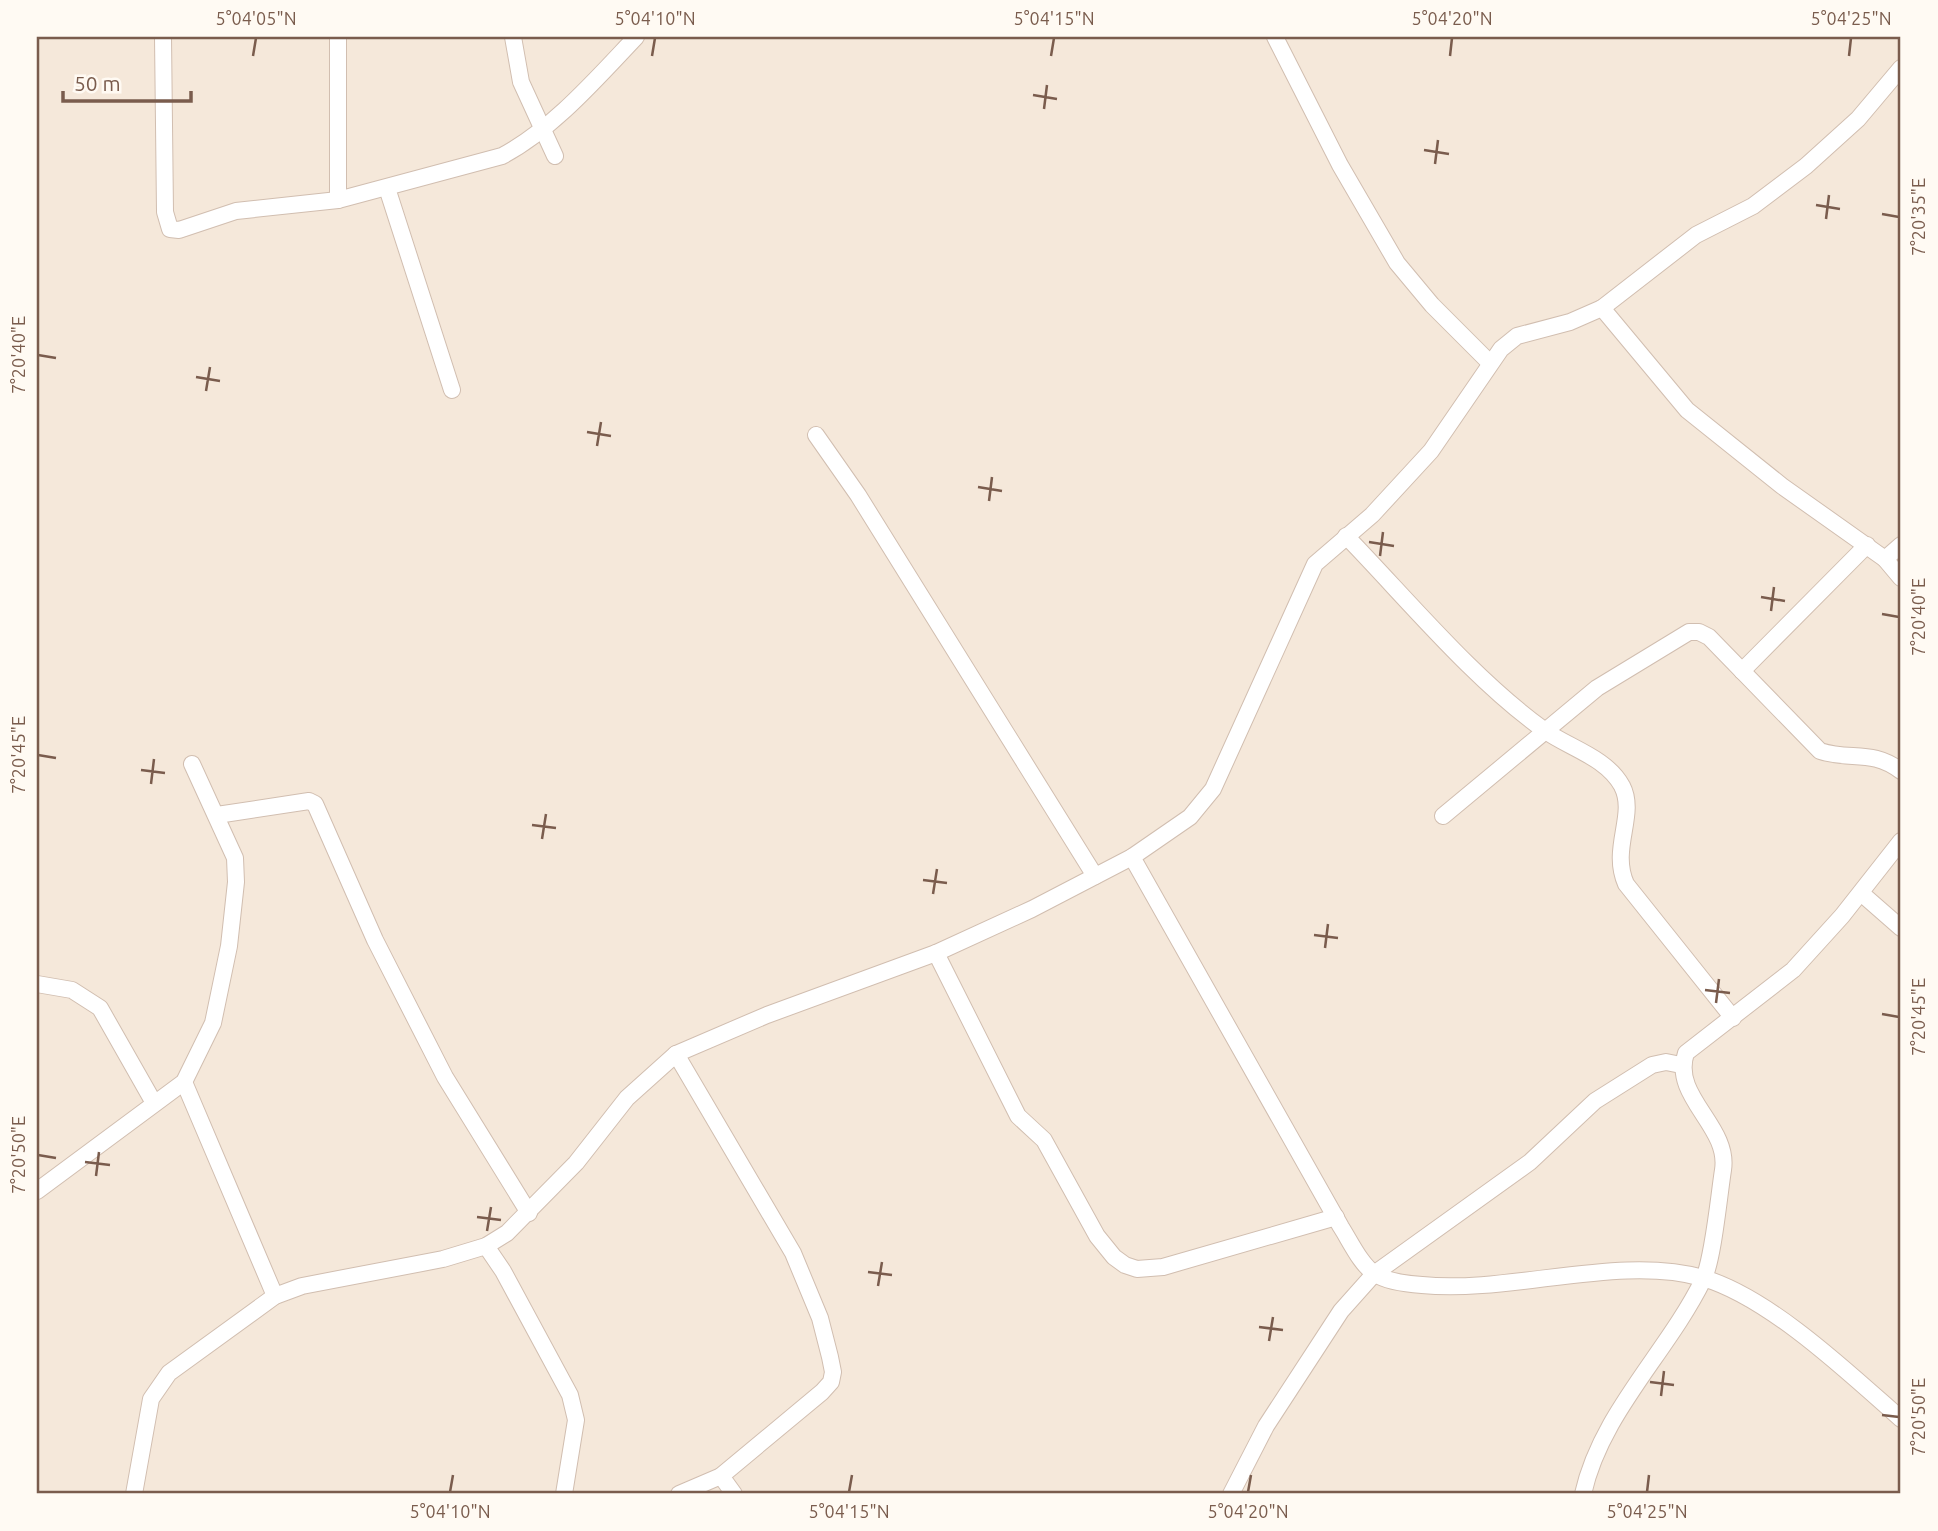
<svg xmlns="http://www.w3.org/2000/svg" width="1938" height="1531" viewBox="0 0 1938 1531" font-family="Ubuntu,sans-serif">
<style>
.residential{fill:#f5e8da}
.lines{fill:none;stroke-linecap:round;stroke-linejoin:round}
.minor-casing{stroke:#d1beb0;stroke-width:18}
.minor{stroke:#fff;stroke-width:16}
.ticks{fill:none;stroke:#7a5c4d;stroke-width:2.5}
.neatline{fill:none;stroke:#7a5c4d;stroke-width:2.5}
.ticks-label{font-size:18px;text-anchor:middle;fill:#7a5c4d}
</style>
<rect width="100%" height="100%" fill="#fdf6ec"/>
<rect class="residential" x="37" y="37" width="1864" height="1457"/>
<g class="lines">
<defs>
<g id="minor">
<path d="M163 37 165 212 170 229 179 230 236 211 338 200 502 156C553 129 597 78 636 37"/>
<path d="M513 37 521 82 555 156"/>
<path d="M1275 37 1340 165 1397 263 1432 305 1490 363"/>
<path d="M387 188 452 390"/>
<path d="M338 200V37"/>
<path d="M1602 308 1687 410 1782 486 1885 559 1901 578"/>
<path d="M816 435 858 495 1095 876"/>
<path d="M1346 536C1408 600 1473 679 1544 730 1569 748 1606 757 1622 786 1637 815 1610 848 1626 884L1733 1018"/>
<path d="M1885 559 1901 545"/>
<path d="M1742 671 1867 545"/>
<path d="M217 815 309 801 315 804 375 940 445 1077 529 1213"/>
<path d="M1443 816 1597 688 1689 632H1699L1709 637 1820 751C1851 761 1872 749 1901 771"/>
<path d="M1132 857 1341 1227C1350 1241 1361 1265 1375 1274 1388 1282 1407 1284 1422 1285 1510 1294 1620 1254 1703 1278 1769 1297 1849 1373 1901 1419"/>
<path d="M1861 893 1901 928"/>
<path d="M936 953 1018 1116 1044 1140 1097 1236 1114 1257 1125 1265 1137 1269 1163 1267 1336 1217"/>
<path d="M37 984 72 990 100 1008 154 1103"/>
<path d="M676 1054 793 1253 820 1318 830 1357 833 1372 831 1382 822 1392 721 1476 679 1494"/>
<path d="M184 1082 275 1296"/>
<path d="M37 1191 184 1082 213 1023 229 946 236 882 235 858 192 764"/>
<path d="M486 1246 503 1271 570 1395 576 1420 564 1494"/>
<path d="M721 1476 734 1494"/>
<path d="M134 1494 151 1399 169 1373 275 1296 302 1286 443 1259 486 1246 507 1233 576 1163 627 1098 676 1054 767 1015 936 953 1032 909 1132 857 1190 817 1213 789 1315 564 1372 515 1431 451 1501 349 1517 336 1570 322 1602 308 1696 235 1753 206 1806 166 1858 119 1901 68"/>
<path d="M1231 1494 1266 1426 1341 1311 1374 1274 1530 1162 1595 1101 1652 1065 1666 1062 1681 1065"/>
<path d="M1583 1494C1601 1413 1667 1353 1703 1280 1713 1261 1719 1195 1723 1170 1730 1126 1671 1097 1686 1053L1793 970 1842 916 1901 841"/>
</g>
</defs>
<use href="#minor" class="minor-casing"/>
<use href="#minor" class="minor"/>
</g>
<path class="ticks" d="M253 56 256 38M652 56 655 38M1051 56 1054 38M1450 56 1452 38M1849 56 1851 38M1033 95 1057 99M1044 109 1047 85M1424 150 1449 154M1435 164 1438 140M1816 205 1840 209M1882 214 1899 217M1826 219 1829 195M38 355 56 358M196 377 220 381M206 391 210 367M587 432 611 436M597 446 601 422M978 487 1002 491M989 501 992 477M1369 542 1394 546M1380 556 1383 532M1761 597 1785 601M1771 611 1774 587M1882 614 1899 617M38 755 56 758M141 770 165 773M151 784 154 759M532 825 556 828M542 839 546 814M923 880 947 883M933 894 937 869M1314 935 1338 938M1325 948 1328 924M1705 990 1730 993M1716 1003 1719 979M1882 1014 1899 1017M38 1155 56 1158M85 1162 110 1165M96 1176 99 1152M477 1217 501 1220M487 1231 491 1207M868 1272 892 1275M878 1286 882 1262M1259 1327 1283 1330M1269 1341 1273 1317M1650 1382 1674 1385M1661 1396 1664 1371M1882 1415 1899 1417M450 1492 453 1475M849 1492 852 1475M1248 1492 1251 1475M1647 1492 1649 1475"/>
<rect width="1938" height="1531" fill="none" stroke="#fffaf3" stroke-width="77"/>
<path d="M63 91v10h128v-10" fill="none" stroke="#7a5c4d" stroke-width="3.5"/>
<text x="74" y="91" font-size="21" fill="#7a5c4d" stroke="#fffaf3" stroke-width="5" paint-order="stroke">50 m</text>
<rect x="38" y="38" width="1861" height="1454" class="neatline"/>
<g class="ticks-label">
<text x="256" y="25">5°04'05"N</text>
<text x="655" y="25">5°04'10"N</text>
<text x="1054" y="25">5°04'15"N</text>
<text x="1452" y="25">5°04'20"N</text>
<text x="1851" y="25">5°04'25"N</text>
<text transform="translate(1919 217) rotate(-90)" y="6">7°20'35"E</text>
<text transform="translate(19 355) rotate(-90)" y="6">7°20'40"E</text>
<text transform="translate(1919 617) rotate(-90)" y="6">7°20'40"E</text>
<text transform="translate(19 755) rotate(-90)" y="6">7°20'45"E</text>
<text transform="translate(1919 1017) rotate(-90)" y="6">7°20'45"E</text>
<text transform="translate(19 1155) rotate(-90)" y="6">7°20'50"E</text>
<text transform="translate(1919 1417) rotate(-90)" y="6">7°20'50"E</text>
<text x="450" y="1518">5°04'10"N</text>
<text x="849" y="1518">5°04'15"N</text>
<text x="1248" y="1518">5°04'20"N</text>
<text x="1647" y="1518">5°04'25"N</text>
</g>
</svg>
